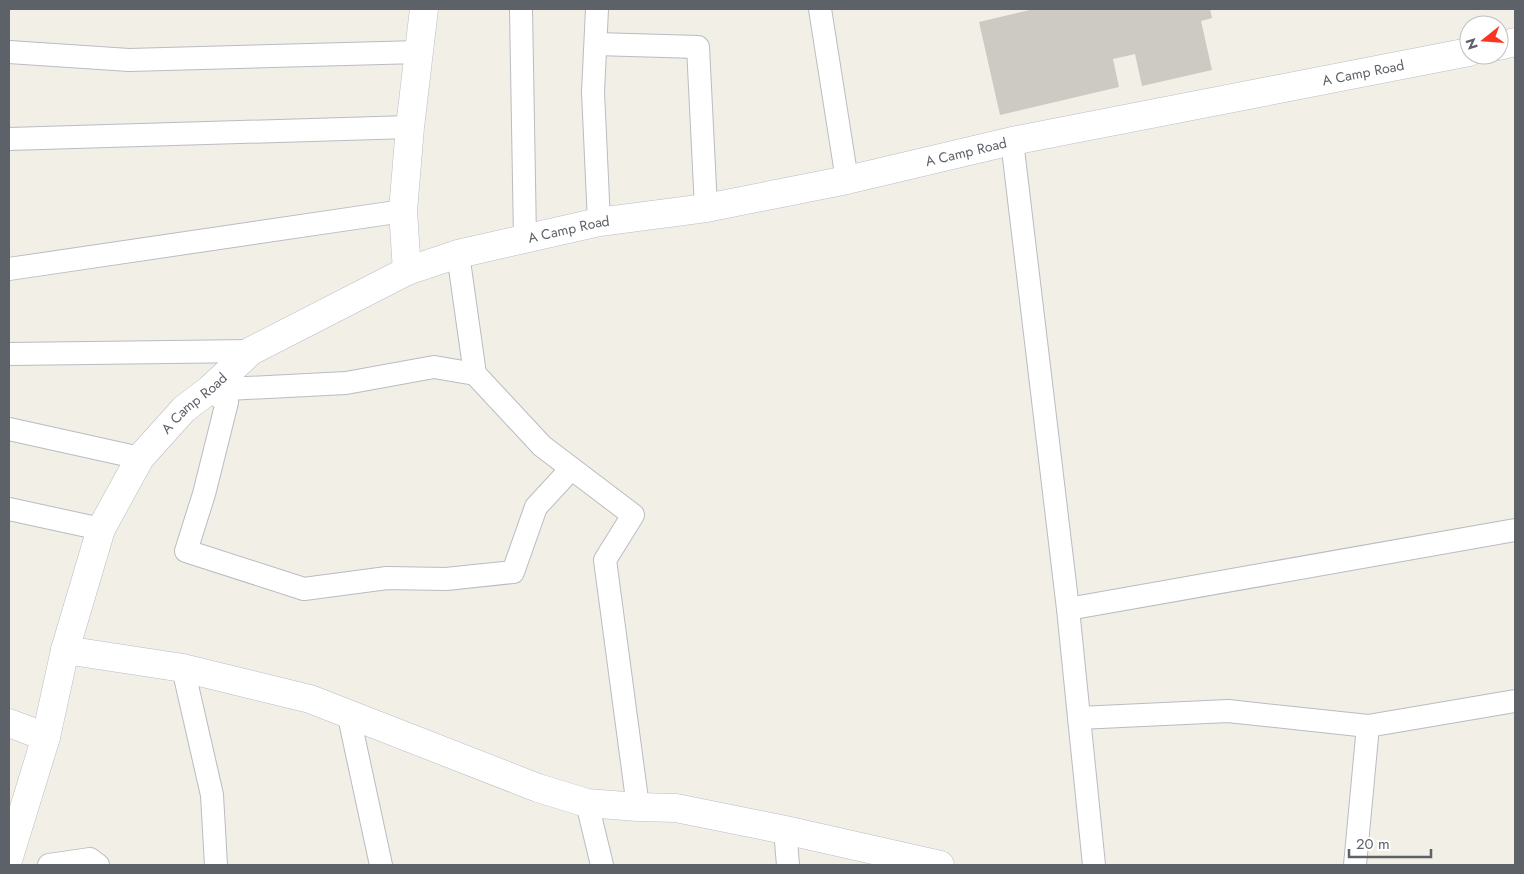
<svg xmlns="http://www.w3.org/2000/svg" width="1524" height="874" viewBox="0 0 1524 874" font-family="Jost,sans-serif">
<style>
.building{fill:#cdcac3}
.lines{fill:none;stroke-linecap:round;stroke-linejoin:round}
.street-casing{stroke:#b9bcc1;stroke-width:24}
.secondary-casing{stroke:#b9bdc3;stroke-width:29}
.street{stroke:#fff;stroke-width:22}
.secondary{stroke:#fff;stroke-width:28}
.labels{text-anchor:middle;stroke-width:4;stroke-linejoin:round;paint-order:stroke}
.street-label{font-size:14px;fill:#5d6268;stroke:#fff}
</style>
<rect width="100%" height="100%" fill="#f1efe6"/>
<path class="building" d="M1034 9H1210L1212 18 1201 21 1212 70 1142 86 1135 54 1113 59 1119 87 1000 115 979 22Z"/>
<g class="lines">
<defs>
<g id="street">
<path d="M521 9 525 239"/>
<path d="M597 9 593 92 599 222"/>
<path d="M820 9 847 180"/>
<path d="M596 44 698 47 706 208"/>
<path d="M9 52 129 60 419 52"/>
<path d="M9 139 410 127"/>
<path d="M1012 141 1068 609 1094 865"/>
<path d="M458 254 475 374 542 446 633 515 605 560 638 807"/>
<path d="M9 269 403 211"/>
<path d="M9 354 251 351"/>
<path d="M209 390 227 402 204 494 186 551 304 589 387 578 446 579 513 572 536 507 571 469"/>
<path d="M209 390 346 383 434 367 475 374"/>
<path d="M9 429 140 458"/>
<path d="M9 509 101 529"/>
<path d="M1068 609 1515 530"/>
<path d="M183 668 212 795 216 865"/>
<path d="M348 712 381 865"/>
<path d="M1079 718 1228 711 1368 726"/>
<path d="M587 803 602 865"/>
<path d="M785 830 788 865"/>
<path d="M49 865 90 859 98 865"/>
<path d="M1355 865 1368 726 1515 701"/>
</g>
<g id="secondary">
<path d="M1499 46 1515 42"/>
<path d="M407 271 403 211 410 127 424 9"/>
<path d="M65 650 183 668 310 699 538 788 587 803 638 807 676 808 785 830 940 865"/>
<path d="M9 723 46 737"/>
<path id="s1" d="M9 857 46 737 65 650 101 529 140 458 184 409 209 390 251 351 407 271 458 254 599 222 706 208 847 180 1012 141 1469 52"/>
</g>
</defs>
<use href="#street" class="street-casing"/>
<use href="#secondary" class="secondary-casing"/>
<use href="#street" class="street"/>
<use href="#secondary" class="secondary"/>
</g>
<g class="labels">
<g class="street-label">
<text dy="5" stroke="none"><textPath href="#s1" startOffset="1729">A Camp Road</textPath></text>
<text dy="5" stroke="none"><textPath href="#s1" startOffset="1324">A Camp Road</textPath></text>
<text dy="5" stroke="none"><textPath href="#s1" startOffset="919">A Camp Road</textPath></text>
<text dy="5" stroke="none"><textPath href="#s1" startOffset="499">A Camp Road</textPath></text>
</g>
</g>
<rect width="1524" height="874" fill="none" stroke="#5d6268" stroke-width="20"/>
<g transform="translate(1484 40) rotate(253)"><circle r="24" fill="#ffffff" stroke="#bec0c3"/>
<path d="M0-4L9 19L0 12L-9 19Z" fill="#fb3322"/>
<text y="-8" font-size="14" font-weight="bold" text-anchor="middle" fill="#5d6268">N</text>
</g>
<path d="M1349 849v8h82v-8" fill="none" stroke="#5d6268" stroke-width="2.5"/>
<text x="1356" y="849" font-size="15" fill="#5d6268" stroke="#ffffff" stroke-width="4" paint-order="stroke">20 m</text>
</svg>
